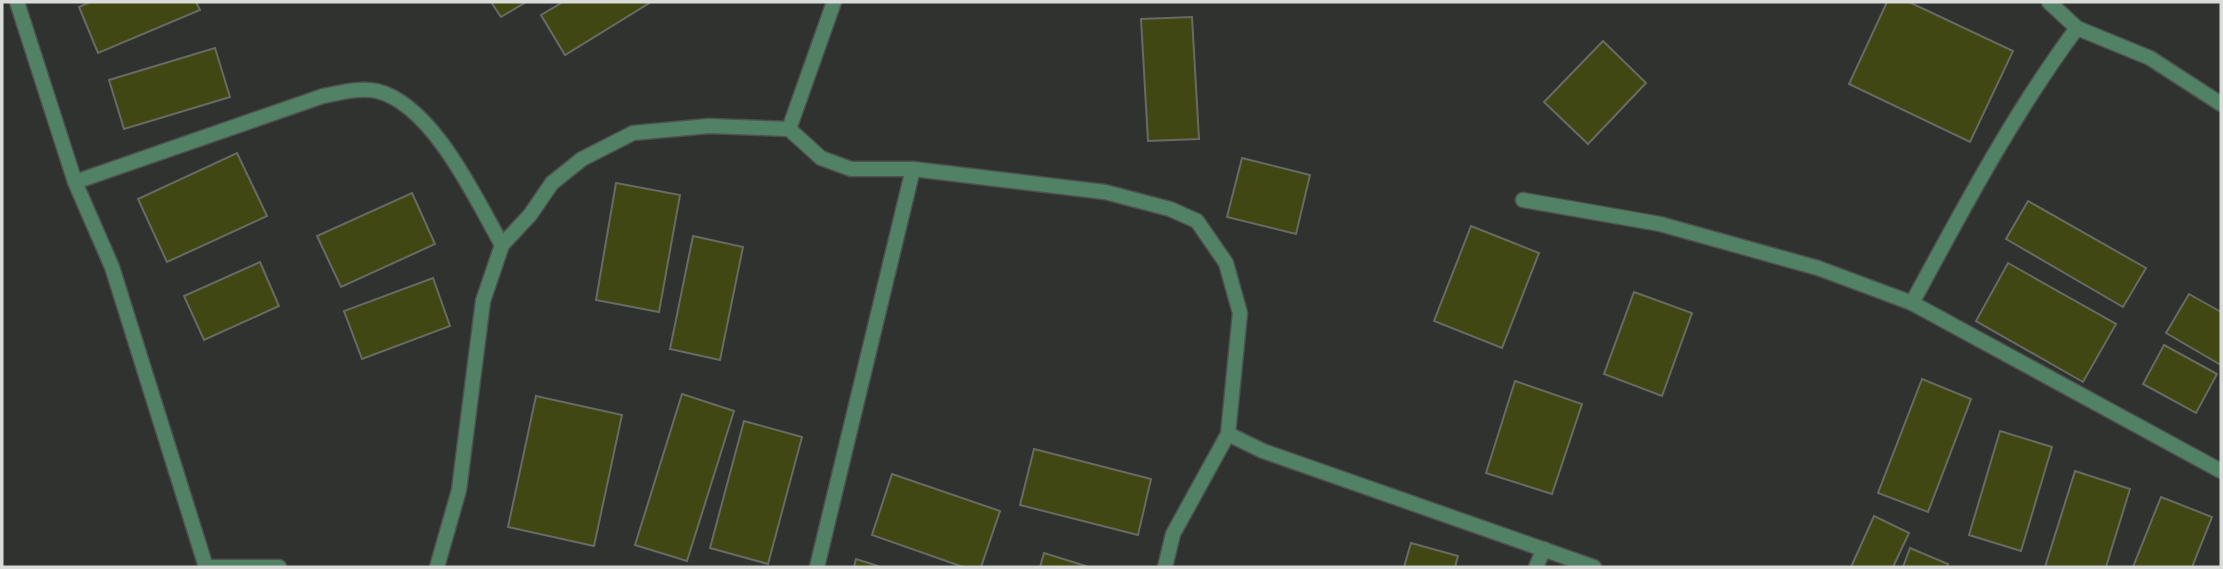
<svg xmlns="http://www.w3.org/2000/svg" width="2223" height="569" viewBox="0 0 2223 569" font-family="'IBM Plex Sans',sans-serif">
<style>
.building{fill:#414713;stroke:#686a64;stroke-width:2}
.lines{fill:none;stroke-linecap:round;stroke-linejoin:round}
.street-casing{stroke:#4e514d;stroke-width:17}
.street{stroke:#528266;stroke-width:14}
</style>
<rect width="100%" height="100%" fill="#2f322e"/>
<g class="building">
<path d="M90 2H196L200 10 98 53 79 7Z"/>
<path d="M491 2H526L501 17Z"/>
<path d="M563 2H651L565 55 541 15Z"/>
<path d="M1887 2H1909L2013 51 1970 142 1849 84Z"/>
<path d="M1192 17 1199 139 1148 141 1141 19Z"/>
<path d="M1603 41 1646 83 1588 144 1544 102Z"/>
<path d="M215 48 230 97 124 129 109 80Z"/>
<path d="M237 153 267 216 167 262 138 199Z"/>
<path d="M1242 158 1310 175 1296 234 1227 217Z"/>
<path d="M616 183 680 195 659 312 596 300Z"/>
<path d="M412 193 435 244 341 287 317 236Z"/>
<path d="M2028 201 2146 268 2123 307 2006 239Z"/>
<path d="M1471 226 1539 253 1502 348 1434 321Z"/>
<path d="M693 236 743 247 720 360 670 349Z"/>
<path d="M260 262 279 306 204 340 184 296Z"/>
<path d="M2008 263 2116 324 2083 382 1976 321Z"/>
<path d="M433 278 450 326 362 359 344 311Z"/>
<path d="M1634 292 1692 313 1662 396 1604 374Z"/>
<path d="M2189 294 2221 312V365L2166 333Z"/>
<path d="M2164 345 2217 374 2196 413 2143 384Z"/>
<path d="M1922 379 1971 399 1928 512 1878 493Z"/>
<path d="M1515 381 1582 404 1552 494 1486 473Z"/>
<path d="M682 394 734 411 687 561 635 545Z"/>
<path d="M536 396 622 415 594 546 508 527Z"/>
<path d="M744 421 802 437 768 564 710 548Z"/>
<path d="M2000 431 2052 447 2021 551 1969 535Z"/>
<path d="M1034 449 1151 479 1138 535 1020 505Z"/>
<path d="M2075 471 2130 489 2106 567H2045Z"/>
<path d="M892 474 1000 511 981 567H963L872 535Z"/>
<path d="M2161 497 2212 517 2192 567H2133Z"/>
<path d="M1874 516 1909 533 1893 567H1851Z"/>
<path d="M1411 543 1458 556 1455 567H1404Z"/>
<path d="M1910 548 1948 564 1947 567H1903Z"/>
<path d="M1044 553 1089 567H1040Z"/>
<path d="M856 559 881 567H854Z"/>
</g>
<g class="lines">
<defs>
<g id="street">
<path d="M17 2 75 182 112 267 206 567"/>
<path d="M2049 2 2077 28 2150 58 2221 104"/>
<path d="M789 129 821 158 851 169H913L1105 192 1170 209 1197 221 1226 263 1240 313 1228 434 1173 534 1165 567"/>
<path d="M75 182 323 96C340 93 360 87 377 91 433 105 476 199 502 245"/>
<path d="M1523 200 1660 224 1818 268 1912 303 2221 471"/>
<path d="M1912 303C1963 209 2013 114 2077 28"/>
<path d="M1228 434 1263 451 1594 567"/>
<path d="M205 567H279"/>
<path d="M437 567 459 490 483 301 502 245 530 215 552 183 582 159 633 133 709 126 789 129 834 2"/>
<path d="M817 567 913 169"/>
<path d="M1536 567 1544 549"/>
</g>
</defs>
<use href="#street" class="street-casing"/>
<use href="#street" class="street"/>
</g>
<rect width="2223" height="569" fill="none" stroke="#d9dcd9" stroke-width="7"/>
</svg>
